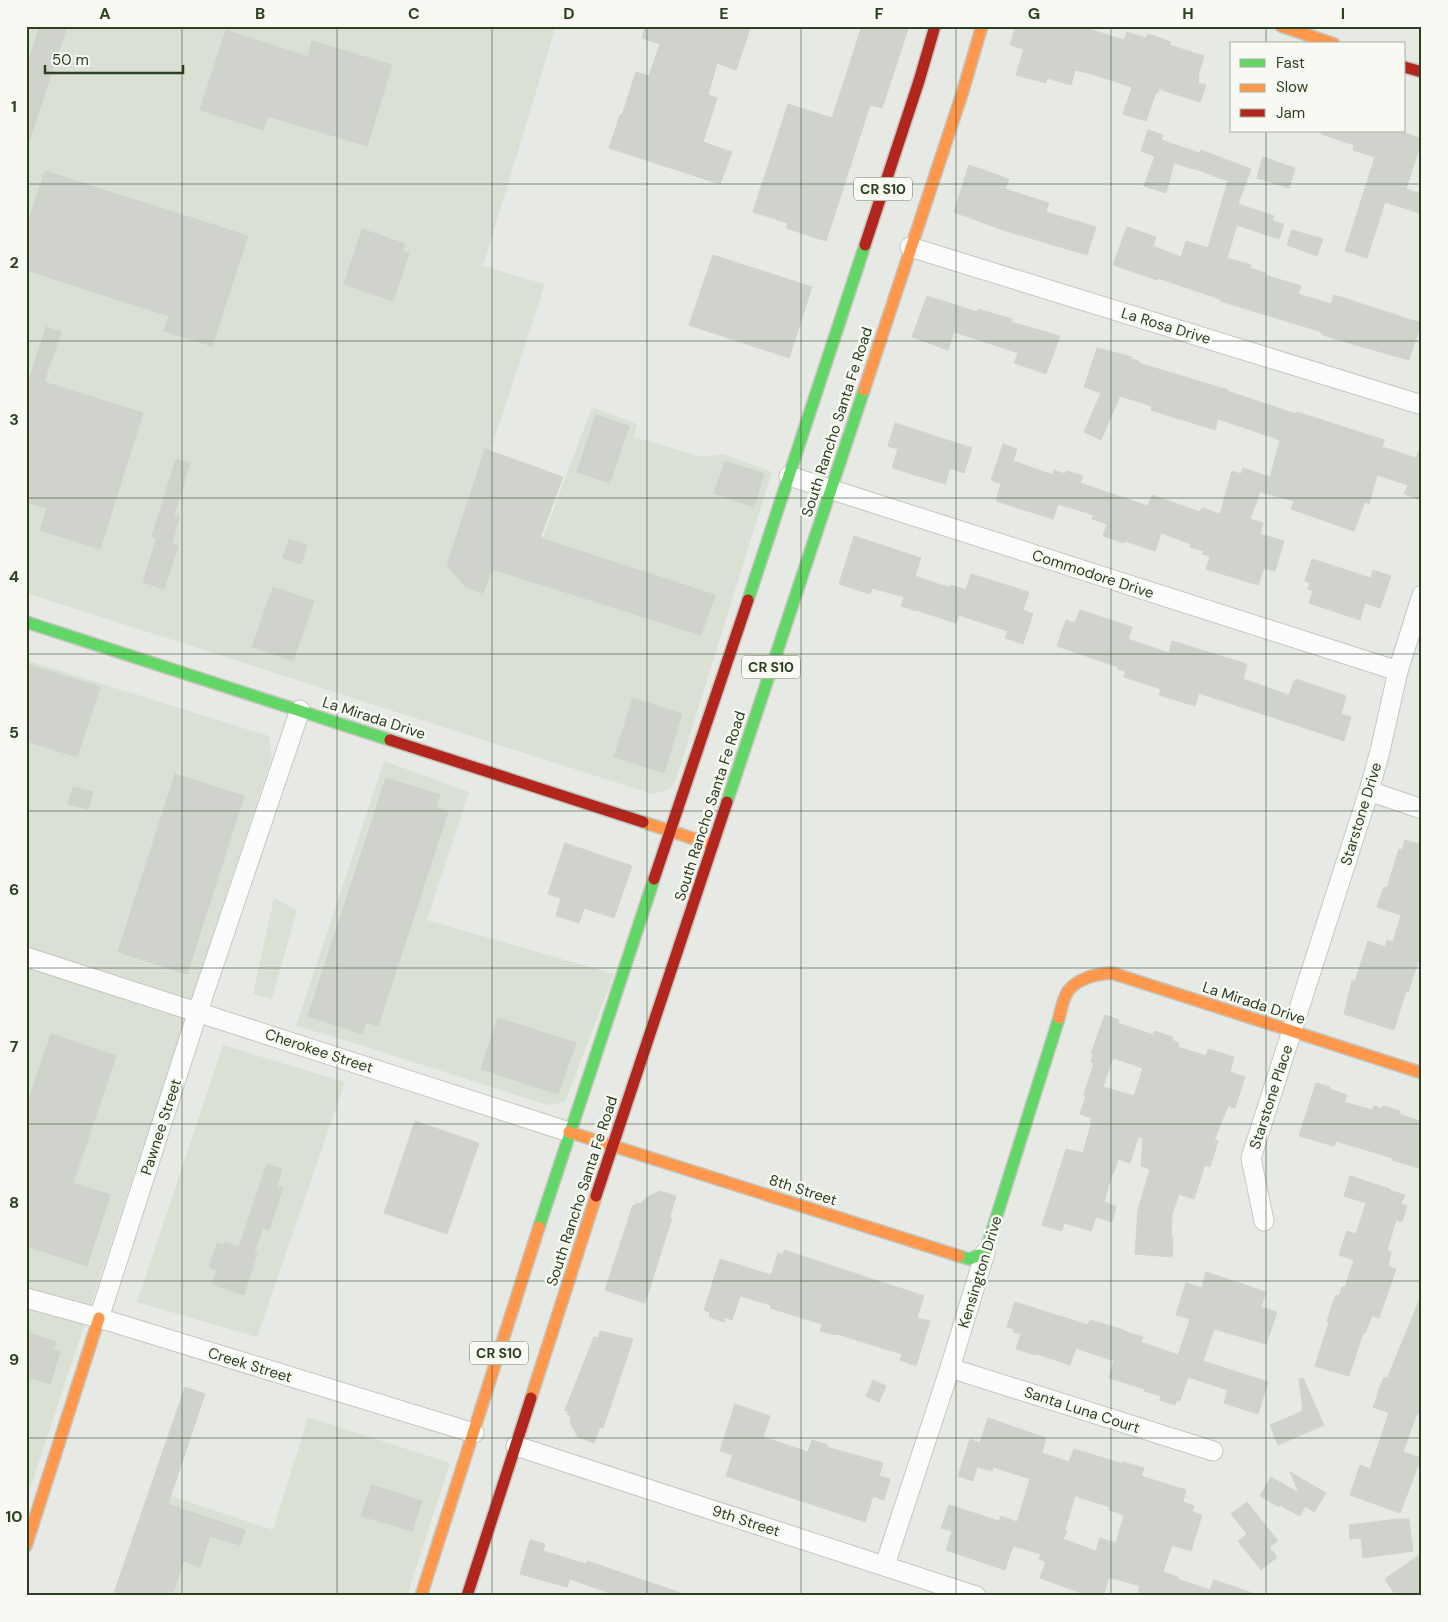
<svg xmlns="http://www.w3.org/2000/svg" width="1448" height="1622" viewBox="0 0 1448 1622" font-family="'DM Sans',sans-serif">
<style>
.built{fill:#dae0d4}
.building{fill:#d0d3cc;stroke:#d0d3cd;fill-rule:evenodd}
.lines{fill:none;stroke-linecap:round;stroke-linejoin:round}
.street-casing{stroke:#c4c7c1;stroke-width:21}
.fast-casing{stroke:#c2c6bd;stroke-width:14}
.slow-casing{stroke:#c2c6bd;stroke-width:14}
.jam-casing{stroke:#c2c6bd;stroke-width:14}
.street{stroke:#fbfcfb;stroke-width:19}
.fast{stroke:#63d668;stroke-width:11}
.slow{stroke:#ff974d;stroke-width:11}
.jam{stroke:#b3261e;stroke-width:11}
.grid{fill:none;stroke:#2c4020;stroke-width:1;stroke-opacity:0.55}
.labels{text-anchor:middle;stroke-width:5;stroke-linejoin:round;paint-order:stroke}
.shield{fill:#f7f9f2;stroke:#69785f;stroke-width:1}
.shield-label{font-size:14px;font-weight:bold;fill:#2c4020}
.street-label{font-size:15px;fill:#2c4020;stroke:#f7f9f2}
.neatline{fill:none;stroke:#2c4020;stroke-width:2}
.grid-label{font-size:16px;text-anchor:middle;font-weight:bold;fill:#2c4020}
</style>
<rect width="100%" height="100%" fill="#e7eae4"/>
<g class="built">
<path d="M26 26H556L483 266 545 284 470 514 543 537 592 407 637 424 634 437 703 457 723 454 772 472 675 783 668 790 652 794 26 593Z"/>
<path d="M26 660 269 736 272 756 26 1501Z"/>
<path d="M384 761 469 792 427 920 614 974 565 1102 547 1105 354 1043 296 1026Z"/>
<path d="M274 898 297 910 272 999 253 994Z"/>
<path d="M223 1045 345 1082 257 1337 137 1302Z"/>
<path d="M308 1417 450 1463 407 1596H138L171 1496 273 1530Z"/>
</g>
<g class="building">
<path d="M40 26H67L29 142 26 141V69Z"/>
<path d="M645 26H751L736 70 717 63 708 95 717 98 703 142 732 152 720 184 609 148 620 115H622L636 72 649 76 660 44 642 38Z"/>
<path d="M862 26H909L882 108 870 105 826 241 786 228 788 223 753 212 788 104 832 118Z"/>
<path d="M1016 26H1090L1089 29 1124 40 1127 32 1146 38 1148 34 1171 42 1169 45 1204 56 1198 76H1199L1198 83 1206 85 1200 102 1159 89 1158 93 1156 92 1146 121 1123 114 1132 87 1092 74 1075 70 1071 85 1047 78 1046 83 1016 75 1024 49 1010 45Z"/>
<path d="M226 30 308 57 312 41 392 65 367 146 268 116 263 130 200 110Z"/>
<path d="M1148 130 1163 135 1161 140 1200 153 1201 150 1251 169 1238 204 1274 216 1272 221 1284 224 1279 239 1237 225 1227 258 1251 265 1250 268 1266 273 1265 275 1301 286 1298 294 1331 304 1334 295 1421 323 1409 360 1335 339 1321 334 1322 332 1220 301V299L1187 288 1158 278 1157 280 1113 265 1127 227 1156 237 1153 246 1181 257 1186 241 1208 248 1228 181 1193 168V169L1174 163 1166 193 1144 186 1155 156 1141 151Z"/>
<path d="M1321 131H1399L1422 139 1406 189 1422 194V214L1385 202 1367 258 1345 251 1375 157 1353 150 1354 145 1321 134Z"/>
<path d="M1263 157 1295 168 1289 188 1257 178Z"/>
<path d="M969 165 1009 179 1005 189 1049 203 1046 212 1096 227 1087 255 1003 230 954 212Z"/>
<path d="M45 171 248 236 212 346 164 331 169 316 26 270V229Z"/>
<path d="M362 229 405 244 402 251 409 253 393 301 344 284Z"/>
<path d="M1292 230 1323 239 1317 256 1287 245Z"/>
<path d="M713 255 812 287 789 358 689 325Z"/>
<path d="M927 296 977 312 978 309 998 315 1012 319 1011 322 1060 336 1046 374 1014 363 1018 353 1016 352 954 332 948 350 912 337Z"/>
<path d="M46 327 61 332 44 382 143 413 100 549 40 530 47 508 26 502V377L30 378Z"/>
<path d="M1097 348 1132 357 1131 359 1139 361V363L1221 388 1228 390 1227 391 1296 414V412L1316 418 1384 440 1382 447 1416 458 1419 450 1422 451V500L1404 494 1408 485 1377 475 1369 504 1365 502 1354 531 1291 509 1294 501 1260 492 1250 519 1263 523 1260 534 1284 541 1275 571 1264 568 1258 585 1206 569 1210 556 1202 554 1204 551 1190 547 1191 544 1161 533 1155 551 1125 541 1124 543 1103 536 1107 524 1092 519 1094 515 1058 504 1053 519 996 501 1001 484 991 480 1003 444 1017 449 1013 461 1053 475 1054 470 1065 474 1066 471 1083 476 1080 483 1148 506 1152 495 1200 512 1202 508 1220 514 1232 471 1241 474 1243 468 1270 477 1280 440 1218 419 1215 430 1151 410 1152 406 1120 396 1101 440 1084 432 1101 393 1084 387Z"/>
<path d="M596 415 629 426 610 483 577 472Z"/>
<path d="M895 423 972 448 964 473 950 468 945 484 892 468 898 449 888 446Z"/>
<path d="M485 449 563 477 540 538 715 595 701 635 492 569 483 593 467 588 447 566Z"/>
<path d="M176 459 190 463 174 515 179 517 172 544 178 546 164 589 143 582 157 538 152 536Z"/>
<path d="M725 461 764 474 754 507 714 493Z"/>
<path d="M854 536 921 558 915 576 941 585 950 587 951 585 966 590 971 574 1029 592 1023 610 1033 614 1023 644 1005 638 1008 631 959 615 956 623 916 610V611L901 606 904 597 872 588 870 594 839 584Z"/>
<path d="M289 539 307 545 301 564 283 558Z"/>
<path d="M1312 559 1371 578 1373 570 1391 576 1380 608 1365 603 1360 620 1309 603 1313 591 1308 589 1310 583 1305 581Z"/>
<path d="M273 587 314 601 293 661 252 647Z"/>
<path d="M1080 610 1132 627 1128 639 1169 653 1172 641 1247 664 1243 679 1289 695 1294 681H1295L1296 679 1346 696 1341 714 1351 717 1344 741 1199 693 1195 706 1159 695 1161 689 1124 677 1126 671 1118 669V667L1057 646 1066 620 1075 623Z"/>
<path d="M26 664 100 687 77 757 26 741Z"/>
<path d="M633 698 682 714 664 773 614 757Z"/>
<path d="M175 774 244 796 187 974 118 952Z"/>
<path d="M386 778 440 795 436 807 448 812 378 1026 366 1022 362 1034 308 1016Z"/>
<path d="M73 787 93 792 88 809 68 804Z"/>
<path d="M1405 840 1422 845V950L1408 992 1406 991 1394 1030 1344 1014 1352 981H1355L1368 941 1385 947 1387 940 1393 942 1401 915 1377 907 1384 887 1387 888 1399 849 1402 850Z"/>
<path d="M565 843 632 866 614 918 584 908 579 923 556 916 561 898 548 894Z"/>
<path d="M1105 1015 1119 1020 1118 1023 1153 1035 1154 1031 1173 1037 1172 1040 1179 1043 1178 1047 1206 1056 1208 1049 1234 1057 1230 1072 1245 1077 1235 1108 1228 1106 1214 1140 1218 1141 1210 1167 1205 1165 1194 1199 1179 1194 1172 1214 1171 1237H1173L1172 1257 1135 1254 1138 1210 1150 1169 1141 1166 1143 1138 1138 1137 1130 1163 1118 1159 1113 1175 1112 1174 1104 1202 1116 1206 1112 1222 1096 1217 1091 1231 1064 1223 1062 1231 1042 1225 1066 1149 1083 1153 1092 1121H1090L1092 1118 1080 1114 1086 1096 1084 1095 1094 1063 1091 1062 1093 1054 1091 1053ZM1113 1058 1143 1068 1134 1096 1103 1087Z"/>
<path d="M498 1018 576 1043 558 1094 481 1069Z"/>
<path d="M51 1034 116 1056 73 1183 110 1195 87 1266 26 1246V1108Z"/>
<path d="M1316 1083 1330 1087 1329 1089 1347 1095 1344 1102 1372 1110 1374 1106 1382 1109 1383 1106 1400 1111 1399 1114 1422 1122V1169L1392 1160 1393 1158 1336 1141 1334 1146 1299 1136Z"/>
<path d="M415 1121 479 1143 447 1234 384 1213Z"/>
<path d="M267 1164 282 1169 277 1186 283 1188 269 1230 263 1228 254 1253 257 1254 244 1295 212 1284 217 1270 209 1267 217 1243 224 1245 225 1242 239 1247Z"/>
<path d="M1350 1176 1390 1189 1389 1190 1405 1195 1401 1204 1407 1206 1402 1222 1396 1220 1387 1250 1391 1252 1388 1266 1396 1269 1379 1318 1372 1316 1365 1333H1363L1349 1376 1315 1366 1329 1322 1327 1321 1333 1303 1336 1295 1339 1296 1342 1287H1345L1354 1260 1339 1255 1347 1231 1356 1234 1366 1203 1344 1196Z"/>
<path d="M660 1191 676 1196 671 1213 670 1217 672 1218 645 1303 605 1290 633 1205 636 1206V1203L640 1204 646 1198Z"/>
<path d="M784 1250 924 1296 917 1318 930 1321 916 1366 900 1360 902 1354 837 1334 836 1335 820 1331 822 1324 770 1308 771 1305 740 1296 732 1320 725 1317 724 1322 709 1317 710 1312 704 1310 720 1259 771 1275 778 1253 783 1255Z"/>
<path d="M1206 1272 1266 1292 1261 1307 1277 1312 1266 1344 1214 1329 1203 1361 1268 1382 1258 1414 1224 1403 1228 1390 1188 1377 1180 1401 1177 1400 1175 1405 1160 1400 1161 1396 1144 1391 1145 1389 1109 1378 1114 1361 1076 1348 1070 1365 1037 1354 1036 1355 1016 1349 1021 1334 1013 1332 1014 1329 1007 1327 1015 1302 1088 1325 1090 1320 1124 1330V1331L1143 1337 1141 1342 1178 1355 1190 1319 1176 1315 1186 1283 1202 1288Z"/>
<path d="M1421 1296 1422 1415 1417 1413 1403 1452 1421 1458 1400 1513 1350 1495 1360 1465 1370 1469 1389 1413 1373 1407 1378 1395H1377L1384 1377 1387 1379Z"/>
<path d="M600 1331 633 1339 603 1428 600 1427 594 1443 578 1437 571 1424 570 1415 567 1414 568 1411 565 1410 594 1337 598 1338Z"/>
<path d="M26 1332 56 1342 53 1350 60 1352 50 1384 26 1377 31 1363 26 1361Z"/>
<path d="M1303 1378 1324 1425 1278 1445 1270 1425 1303 1411 1299 1379Z"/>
<path d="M873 1380 886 1386 879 1402 866 1396Z"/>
<path d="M185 1387 205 1394 168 1504 245 1530 240 1545 210 1536 200 1567 184 1561 172 1596H113Z"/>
<path d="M735 1404 770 1416 763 1437 808 1452 812 1440 828 1445 827 1447 883 1463 879 1476 890 1479 884 1500 873 1496 865 1522 726 1476 733 1455 720 1451Z"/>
<path d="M988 1418 1046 1438 1042 1453 1069 1462 1074 1449 1123 1464V1462L1144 1468 1141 1476 1186 1490 1183 1502 1194 1506 1192 1512 1202 1515 1191 1551 1172 1545 1163 1572 1178 1577 1177 1579 1210 1590 1214 1580 1252 1593V1596H1137L1140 1586 1109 1577 1103 1596H1090L1040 1578 1046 1562 1039 1559 1041 1554 1013 1546 1005 1570 946 1550 952 1531 941 1528 949 1505 999 1521 1001 1516 1017 1522 1030 1479 993 1467 992 1471 977 1467 973 1481 958 1476 970 1439 980 1443ZM1075 1496 1110 1507 1109 1510 1124 1515 1116 1543 1100 1538 1096 1551 1063 1539 1067 1531 1065 1530Z"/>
<path d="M1290 1472 1326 1493 1314 1512 1305 1506 1300 1516 1280 1505 1279 1507 1260 1496 1271 1477 1299 1493Z"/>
<path d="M372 1485 422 1501 412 1531 361 1516Z"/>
<path d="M1247 1502 1278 1541 1269 1547 1277 1557 1261 1570 1238 1541 1247 1534 1231 1514Z"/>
<path d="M1398 1519H1409L1413 1551 1363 1558 1361 1538 1350 1539 1349 1525Z"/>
<path d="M530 1540 545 1544 543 1551 586 1564 587 1561 681 1593 680 1596H618L570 1579 567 1587 520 1574Z"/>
<path d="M1422 1553V1592L1416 1596H1396L1385 1579Z"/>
</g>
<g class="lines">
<defs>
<g id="street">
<path d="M910 247 1422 405"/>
<path d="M789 476 1398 671"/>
<path d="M1369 791 1422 809"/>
<path d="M26 957 569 1132"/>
<path d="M1264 1221 1251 1158 1369 791 1380 751 1398 671 1422 595"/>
<path d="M26 1298 99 1318 474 1433"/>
<path d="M99 1318 198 1011 300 710"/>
<path d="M950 1368 1213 1451"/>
<path d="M516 1446 976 1596"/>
<path d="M885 1565 950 1368 985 1253"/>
</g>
<g id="fast">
<path d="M748 600 865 245"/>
<path d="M26 622 390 740"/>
<path d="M727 802 864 390"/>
<path d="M539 1227 654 879"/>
<path d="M959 1256 969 1259 985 1253 1059 1018"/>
</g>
<g id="slow">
<path d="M1281 26 1334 44"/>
<path d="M864 390 962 94 982 26"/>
<path d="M643 822 713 845"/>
<path d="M1059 1018C1061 1010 1063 998 1068 991 1078 978 1096 974 1112 973L1422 1073"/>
<path d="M569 1132 959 1256"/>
<path d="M531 1398 596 1196"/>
<path d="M26 1546 99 1318"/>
<path d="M421 1596 539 1227"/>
</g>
<g id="jam">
<path d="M1404 67 1422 72"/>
<path d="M865 245 919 81 935 26"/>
<path d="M390 740 643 822"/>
<path d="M654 879 748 600"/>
<path d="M596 1196 727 802"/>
<path d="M467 1596 531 1398"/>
</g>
</defs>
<use href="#street" class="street-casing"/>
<use href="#fast" class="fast-casing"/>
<use href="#slow" class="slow-casing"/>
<use href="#jam" class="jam-casing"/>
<use href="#street" class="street"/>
<use href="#fast" class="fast"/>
<use href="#slow" class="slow"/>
<use href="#jam" class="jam"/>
</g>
<path class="grid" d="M182 26V1596M337 26V1596M492 26V1596M647 26V1596M801 26V1596M956 26V1596M1111 26V1596M1266 26V44M1266 131V1596M26 184H1422M26 341H1422M26 498H1422M26 654H1422M26 811H1422M26 968H1422M26 1124H1422M26 1281H1422M26 1438H1422"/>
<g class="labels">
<g class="shield">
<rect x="854" y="177.5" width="58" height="23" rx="4"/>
<rect x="742" y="655.5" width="58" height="23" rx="4"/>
<rect x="470" y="1341.5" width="58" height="23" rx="4"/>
</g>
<g class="shield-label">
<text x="883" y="194">CR S10</text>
<text x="771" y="672">CR S10</text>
<text x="499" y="1358">CR S10</text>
</g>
<g class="street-label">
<text transform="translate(1166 326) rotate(17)" y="5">La Rosa Drive</text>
<text transform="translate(837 422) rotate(-72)" y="5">South Rancho Santa Fe Road</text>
<text transform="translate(1093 574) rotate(18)" y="5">Commodore Drive</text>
<text transform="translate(374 718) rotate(18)" y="5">La Mirada Drive</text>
<text transform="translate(710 806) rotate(-72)" y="5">South Rancho Santa Fe Road</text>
<text transform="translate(1361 814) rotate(-73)" y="5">Starstone Drive</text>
<text transform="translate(1254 1003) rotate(18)" y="5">La Mirada Drive</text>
<text transform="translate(319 1051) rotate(18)" y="5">Cherokee Street</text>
<text transform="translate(1271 1097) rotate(-72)" y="5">Starstone Place</text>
<text transform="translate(161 1127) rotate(-72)" y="5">Pawnee Street</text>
<text transform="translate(803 1190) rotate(18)" y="5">8th Street</text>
<text transform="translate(582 1191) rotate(-72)" y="5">South Rancho Santa Fe Road</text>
<text transform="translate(980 1272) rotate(-73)" y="5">Kensington Drive</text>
<text transform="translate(250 1365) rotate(17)" y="5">Creek Street</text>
<text transform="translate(1082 1410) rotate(18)" y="5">Santa Luna Court</text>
<text transform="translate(746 1521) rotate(18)" y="5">9th Street</text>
</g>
</g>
<rect width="1448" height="1622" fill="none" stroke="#f7f9f2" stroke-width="55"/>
<rect x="1230" y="42" width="175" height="90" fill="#f7f9f2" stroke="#a6af9e"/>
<rect x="1240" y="59" width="25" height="8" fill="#63d668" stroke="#a6af9e"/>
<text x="1276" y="68" font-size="15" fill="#2c4020">Fast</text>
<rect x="1240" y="84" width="25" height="8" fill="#ff974d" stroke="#a6af9e"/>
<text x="1276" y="92" font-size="15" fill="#2c4020">Slow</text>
<rect x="1240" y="109" width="25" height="8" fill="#b3261e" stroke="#a6af9e"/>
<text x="1276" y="118" font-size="15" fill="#2c4020">Jam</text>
<path d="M45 65v8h138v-8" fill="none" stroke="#2c4020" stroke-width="2.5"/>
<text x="52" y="65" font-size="15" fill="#2c4020" stroke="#f7f9f2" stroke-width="4" paint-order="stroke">50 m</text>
<rect x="28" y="28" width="1392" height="1566" class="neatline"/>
<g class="grid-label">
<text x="105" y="19">A</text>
<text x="260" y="19">B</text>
<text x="414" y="19">C</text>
<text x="569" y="19">D</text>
<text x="724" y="19">E</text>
<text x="879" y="19">F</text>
<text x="1034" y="19">G</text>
<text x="1188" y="19">H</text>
<text x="1343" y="19">I</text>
<text x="14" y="112">1</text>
<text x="14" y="268">2</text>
<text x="14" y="425">3</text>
<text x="14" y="582">4</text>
<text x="14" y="738">5</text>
<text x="14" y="895">6</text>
<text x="14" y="1052">7</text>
<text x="14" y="1208">8</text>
<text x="14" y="1365">9</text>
<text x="14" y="1522">10</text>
</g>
</svg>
